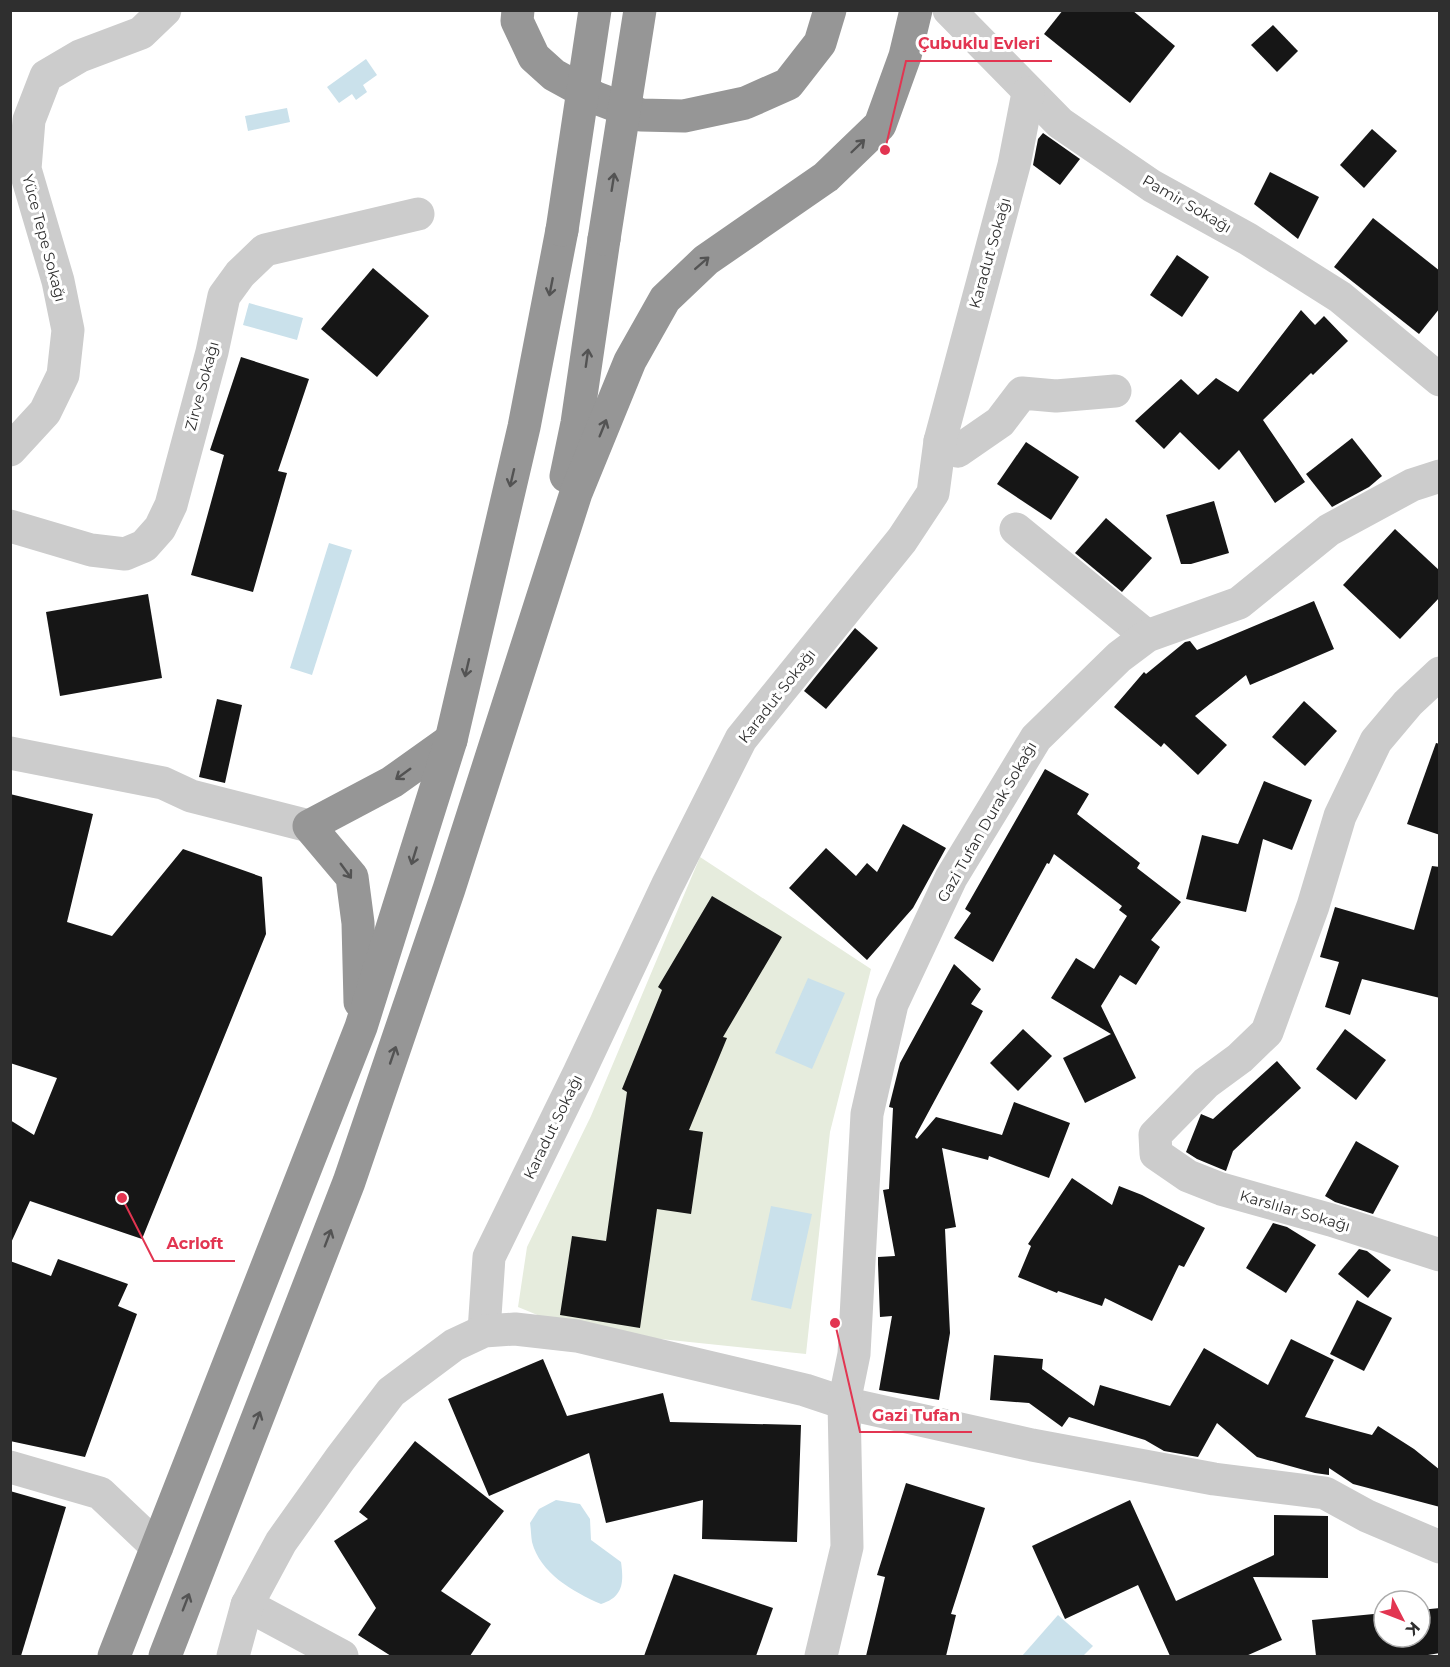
<svg xmlns="http://www.w3.org/2000/svg" width="1450" height="1667" viewBox="0 0 1450 1667" font-family="Montserrat,sans-serif">
<style>
.green{fill:#e6ecdd}
.water{fill:#cae1eb}
.building{fill:#161616}
.lines{fill:none;stroke-linecap:round;stroke-linejoin:round}
.street{stroke:#ccc;stroke-width:33}
.highway{stroke:#969696;stroke-width:33}
.highway-bridge{stroke:#969696;stroke-width:33}
.oneway{stroke:#535353}
.labels{text-anchor:middle;stroke-width:6;stroke-linejoin:round;paint-order:stroke}
.street-label{font-size:15px;fill:#2f2f2f;stroke:#fff}
.leader{fill:none;stroke:#e23551;stroke-width:2}
.callout-dot{fill:#e23551;stroke:#fff;stroke-width:2}
.callout-label{font-size:16px;text-anchor:middle;font-weight:bold;fill:#e23551;stroke:#fff;stroke-width:6;stroke-linejoin:round;paint-order:stroke}
</style>
<rect width="100%" height="100%" fill="#fff"/>
<path class="green" d="M700 857 871 969 830 1132 806 1354 574 1330 518 1307 527 1247 591 1116Z"/>
<g class="water">
<path d="M366 59 377 75 363 85 367 92 356 100 352 94 339 103 327 87Z"/>
<path d="M287 108 290 122 248 131 245 116Z"/>
<path d="M249 303 303 318 297 340 243 325Z"/>
<path d="M329 543 352 550 312 675 290 668Z"/>
<path d="M808 978 845 993 812 1069 775 1053Z"/>
<path d="M771 1206 812 1214 791 1309 751 1300Z"/>
<path d="M556 1500 580 1504 590 1519 591 1540 621 1562C624 1583 623 1597 601 1604 573 1592 540 1573 532 1542 531 1536 531 1529 530 1523L539 1509Z"/>
<path d="M1058 1615 1093 1646 1083 1656H1022Z"/>
</g>
<g class="building">
<path d="M1063 10H1132L1175 46 1130 103 1044 34Z"/>
<path d="M1273 25 1298 51 1277 72 1251 45Z"/>
<path d="M1372 129 1397 151 1364 188 1340 165Z"/>
<path d="M1043 133 1080 159 1060 185 1033 165 1038 139Z"/>
<path d="M1270 172 1319 197 1298 239 1254 204Z"/>
<path d="M1373 218 1440 271V308L1419 334 1334 267Z"/>
<path d="M1177 255 1209 277 1182 317 1150 295Z"/>
<path d="M373 268 429 316 377 377 321 329Z"/>
<path d="M1301 310 1315 325 1324 316 1348 341 1313 375 1311 373 1263 420 1305 482 1275 503 1239 450 1219 470 1180 432 1164 449 1135 421 1181 379 1198 395 1216 378 1238 392Z"/>
<path d="M241 357 309 379 278 471 287 473 253 592 191 575 224 455 210 450Z"/>
<path d="M1352 438 1382 476 1369 487 1332 507 1306 474Z"/>
<path d="M1026 442 1079 477 1051 520 997 484Z"/>
<path d="M1214 501 1229 553 1191 564H1181L1166 515Z"/>
<path d="M1106 518 1152 558 1122 592 1075 553Z"/>
<path d="M1395 529 1440 571V597L1400 639 1343 585Z"/>
<path d="M148 594 162 678 60 696 46 612Z"/>
<path d="M1314 601 1334 649 1250 685 1246 675 1195 716 1227 745 1198 775 1164 743 1161 747 1114 707 1144 672 1146 674 1185 642 1190 641 1197 650Z"/>
<path d="M855 628 878 648 826 709 804 691Z"/>
<path d="M217 699 242 705 225 783 199 777Z"/>
<path d="M1304 701 1337 731 1305 766 1272 737Z"/>
<path d="M1436 743 1440 744V835L1407 824Z"/>
<path d="M1045 769 1089 794 1077 814 1140 863 1137 868 1181 902 1151 940 1160 947 1136 985 1120 975 1101 1006 1136 1078 1085 1103 1063 1058 1111 1034 1051 998 1076 958 1094 969 1127 916 1119 910 1122 906 1054 854 1049 864 1047 863 993 962 954 938 971 913 965 909Z"/>
<path d="M1264 781 1312 800 1292 850 1263 839 1246 912 1186 899 1202 835 1238 844Z"/>
<path d="M10 794 93 814 67 922 112 936 183 849 262 877 266 934 142 1239 30 1201 10 1245V1120L34 1135 57 1078 10 1063Z"/>
<path d="M903 824 946 848 913 908 867 960 789 888 826 848 856 876 867 863 877 872Z"/>
<path d="M1432 866 1440 867V998L1362 979 1350 1015 1325 1007 1339 962 1320 957 1335 907 1414 930Z"/>
<path d="M712 896 782 937 723 1037 727 1038 689 1130 703 1132 691 1214 657 1209 640 1328 560 1315 572 1236 606 1241 627 1092 622 1089 662 990 658 987Z"/>
<path d="M954 964 981 989 971 1004 983 1011 915 1137 917 1139 936 1117 1002 1135 1014 1102 1070 1123 1049 1178 989 1156 988 1160 942 1148 956 1227 945 1229 950 1333 939 1400 879 1390 892 1316 880 1317 878 1264V1257L895 1256 883 1190 889 1189 893 1108 889 1107 900 1063Z"/>
<path d="M1023 1029 1052 1056 1018 1091 990 1063Z"/>
<path d="M1345 1029 1386 1060 1356 1100 1316 1069Z"/>
<path d="M1277 1061 1301 1088 1233 1151 1226 1171 1197 1159 1186 1152 1201 1114 1213 1119Z"/>
<path d="M1356 1141 1399 1166 1373 1214 1335 1202 1325 1196Z"/>
<path d="M1072 1178 1112 1205 1119 1186 1142 1195 1205 1228 1184 1267 1179 1265 1152 1321 1105 1298 1102 1306 1058 1291 1057 1293 1018 1277 1031 1246 1028 1244Z"/>
<path d="M1273 1223 1287 1227 1316 1245 1286 1293 1246 1268Z"/>
<path d="M1359 1249 1367 1251 1391 1270 1368 1298 1338 1274Z"/>
<path d="M58 1259 128 1284 118 1306 137 1314 85 1457 10 1441V1261L51 1276Z"/>
<path d="M1357 1300 1392 1318 1364 1371 1330 1354Z"/>
<path d="M1291 1339 1334 1360 1305 1417 1372 1435 1378 1426 1414 1449 1440 1470V1507L1353 1484 1329 1468V1475L1315 1473 1257 1457 1217 1423 1198 1457 1164 1451 1145 1440 1069 1417 1062 1427 1029 1403 990 1400 994 1355 1043 1359 1042 1369 1094 1406 1100 1385 1170 1406 1204 1348 1268 1385Z"/>
<path d="M543 1359 567 1416 663 1393 670 1422 801 1425 797 1542 702 1539 703 1500 606 1523 589 1453 489 1496 448 1399Z"/>
<path d="M415 1441 504 1511 441 1591 491 1624 470 1656H391L358 1635 376 1608 334 1541 368 1519 359 1512Z"/>
<path d="M906 1483 985 1508 951 1614 956 1615 946 1656H866L885 1577 877 1575Z"/>
<path d="M10 1491 66 1507 21 1656H10Z"/>
<path d="M1130 1500 1176 1601 1274 1555V1515L1328 1516V1578L1253 1577 1282 1640 1246 1656H1170L1138 1585 1065 1619 1032 1546Z"/>
<path d="M674 1574 773 1608 756 1656H644Z"/>
<path d="M1440 1608V1653L1422 1656H1316L1312 1620 1384 1613V1637H1420V1610Z"/>
</g>
<g class="lines">
<g class="street">
<path d="M949 10 1060 123 1152 186 1248 239 1340 297 1440 380"/>
<path d="M940 441 958 451 1000 422 1022 393 1056 396 1115 391"/>
<path d="M10 450 45 412 63 375 68 330 58 281 25 169 29 120 46 76 80 56 141 33 165 10"/>
<path d="M10 526 91 550 125 554 144 546 160 528 171 505 212 352 224 296 240 274 265 250 418 214"/>
<path d="M1016 529 1147 636"/>
<path d="M1440 673 1408 703 1376 741 1340 816 1313 906 1267 1032 1240 1058 1206 1083 1155 1135 1156 1154 1188 1176 1221 1189 1331 1220 1440 1255"/>
<path d="M10 753 163 783 191 796 309 826"/>
<path d="M484 1331 489 1257 579 1073 667 886 741 739 902 540 933 493 940 441 1014 165 1028 93"/>
<path d="M10 1467 100 1493 157 1547"/>
<path d="M247 1605 342 1656"/>
<path d="M233 1656 247 1605 281 1542 340 1459 391 1392 454 1345 484 1331 515 1329 577 1336 805 1390 844 1403 1032 1445 1214 1479 1325 1493 1367 1516 1440 1547"/>
<path d="M821 1656 847 1547 844 1403 854 1354 867 1114 892 1004 951 878 1036 738 1119 657 1147 636 1239 603 1329 530 1412 485 1440 476"/>
</g>
<g class="highway">
<path d="M518 10 517 21 534 57 554 75 596 98 641 115 684 116 745 103 788 84 820 43 830 10"/>
<path d="M566 476 577 423 604 239"/>
<path d="M360 1002 358 923 352 877 309 826 392 782 451 740"/>
<path d="M114 1656 361 1027 451 740 524 427 562 230"/>
<path d="M165 1656 349 1182 449 889 576 493 630 361 665 299 706 260 826 177 880 125 905 56 916 10"/>
</g>
<g class="highway-bridge">
<path d="M562 230 595 10"/>
<path d="M604 239 640 10"/>
</g>
</g>
<defs><path id="oneway-shaft" d="M-6 0H5M1.5-3L5.5 0L1.5 3" fill="none" stroke-width="1.6" stroke-linecap="round" stroke-linejoin="round" transform="scale(1.5)"/></defs>
<g class="oneway">
<use href="#oneway-shaft" transform="translate(858 146) rotate(-44)"/>
<use href="#oneway-shaft" transform="translate(613 182) rotate(-81)"/>
<use href="#oneway-shaft" transform="translate(702 263) rotate(-41)"/>
<use href="#oneway-shaft" transform="translate(551 287) rotate(101)"/>
<use href="#oneway-shaft" transform="translate(587 358) rotate(-82)"/>
<use href="#oneway-shaft" transform="translate(603 428) rotate(-68)"/>
<use href="#oneway-shaft" transform="translate(512 478) rotate(103)"/>
<use href="#oneway-shaft" transform="translate(467 668) rotate(103)"/>
<use href="#oneway-shaft" transform="translate(403 774) rotate(144)"/>
<use href="#oneway-shaft" transform="translate(414 856) rotate(107)"/>
<use href="#oneway-shaft" transform="translate(346 871) rotate(54)"/>
<use href="#oneway-shaft" transform="translate(393 1055) rotate(-71)"/>
<use href="#oneway-shaft" transform="translate(328 1238) rotate(-69)"/>
<use href="#oneway-shaft" transform="translate(257 1420) rotate(-69)"/>
<use href="#oneway-shaft" transform="translate(186 1602) rotate(-69)"/>
</g>
<g class="labels">
<g class="street-label">
<text transform="translate(1187 204) rotate(30)" y="5">Pamir Sokağı</text>
<text transform="translate(44 238) rotate(75)" y="5">Yüce Tepe Sokağı</text>
<text transform="translate(990 253) rotate(-74)" y="5">Karadut Sokağı</text>
<text transform="translate(202 386) rotate(-75)" y="5">Zirve Sokağı</text>
<text transform="translate(777 696) rotate(-52)" y="5">Karadut Sokağı</text>
<text transform="translate(987 822) rotate(-60)" y="5">Gazi Tufan Durak Sokağı</text>
<text transform="translate(553 1127) rotate(-64)" y="5">Karadut Sokağı</text>
<text transform="translate(1295 1211) rotate(16)" y="5">Karslılar Sokağı</text>
</g>
</g>
<path class="leader" d="M885 150L906 61H1052M122 1198L154 1261H235M835 1323L860 1432H972"/>
<g class="callout-dot">
<circle cx="885" cy="150" r="6"/>
<circle cx="122" cy="1198" r="6"/>
<circle cx="835" cy="1323" r="6"/>
</g>
<g class="callout-label">
<text x="979" y="49">Çubuklu Evleri</text>
<text x="195" y="1249">Acrloft</text>
<text x="916" y="1421">Gazi Tufan</text>
</g>
<rect width="1450" height="1667" fill="none" stroke="#2f2f2f" stroke-width="24"/>
<g transform="translate(1402 1619) rotate(132)"><circle r="28" fill="#ffffff" stroke="#acacac" stroke-width="1.5"/>
<path d="M0-4.5L10 22L0 15L-10 22Z" fill="#e23551"/>
<text y="-9" font-size="16" font-weight="bold" text-anchor="middle" fill="#2f2f2f">K</text>
</g>
</svg>
